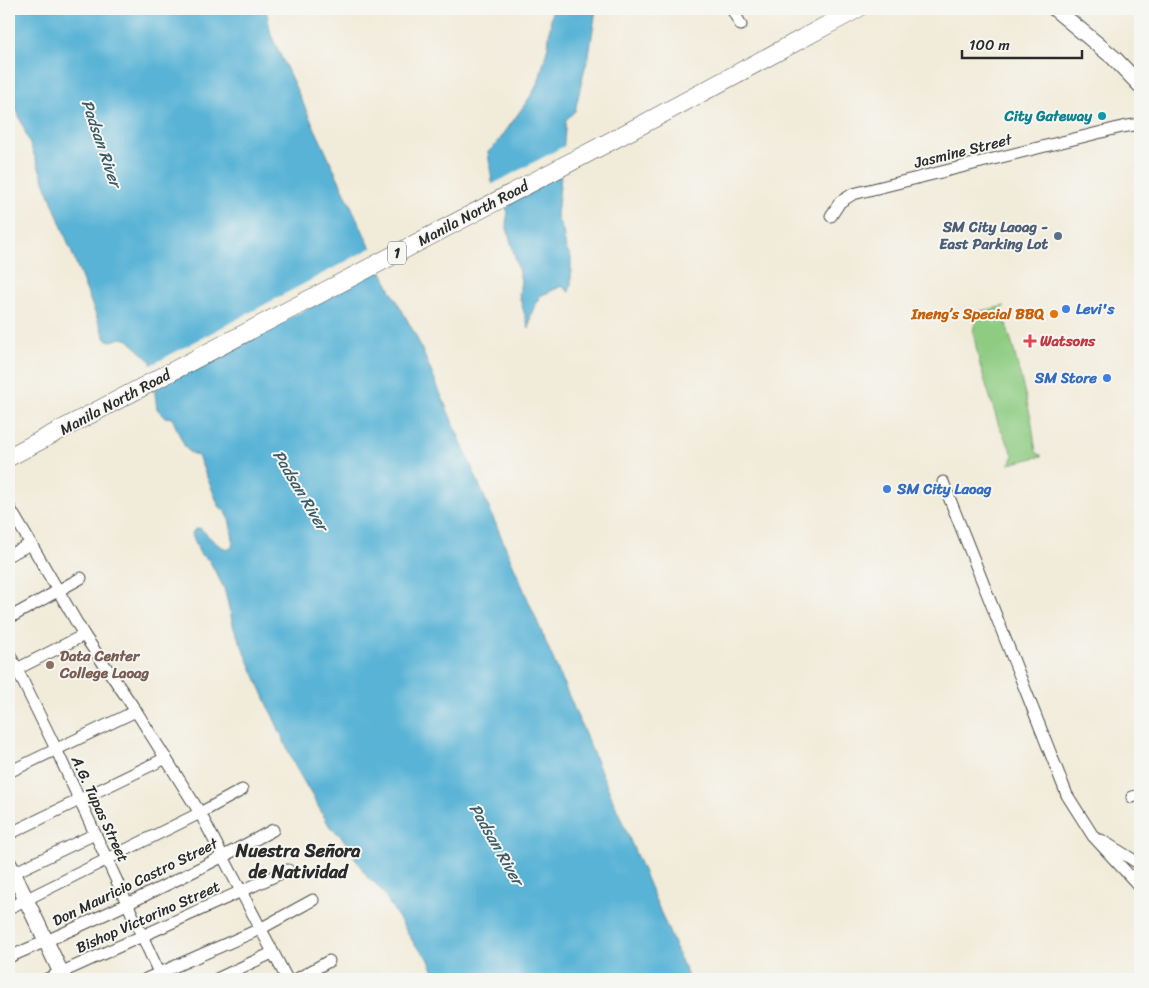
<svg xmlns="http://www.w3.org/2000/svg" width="1149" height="988" viewBox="0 0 1149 988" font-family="Sriracha,sans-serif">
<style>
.green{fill:#8ecc82;stroke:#5c7c56}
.water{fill:#58b3d6;stroke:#426f80}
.pier{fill:#f1ebd9}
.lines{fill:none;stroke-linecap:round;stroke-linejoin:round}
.minor-casing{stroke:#494845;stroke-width:13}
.major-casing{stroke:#494845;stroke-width:17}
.highway-casing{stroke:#494845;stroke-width:19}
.minor{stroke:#fff;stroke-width:11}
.major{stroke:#fff;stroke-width:15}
.highway{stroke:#fff;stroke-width:18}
.culture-dot{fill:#0f9aa8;stroke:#f6f6f2;stroke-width:2}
.service-dot{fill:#5c6f8a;stroke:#f6f6f2;stroke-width:2}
.shop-dot{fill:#3f7fe0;stroke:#f6f6f2;stroke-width:2}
.food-dot{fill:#e8710a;stroke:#f6f6f2;stroke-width:2}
.health-dot{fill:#e0444e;stroke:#f6f6f2;stroke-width:2}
.education-dot{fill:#8d6e63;stroke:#f6f6f2;stroke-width:2}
.labels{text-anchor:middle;stroke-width:4;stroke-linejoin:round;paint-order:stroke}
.shield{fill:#f6f6f2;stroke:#686867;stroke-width:1}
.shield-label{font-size:14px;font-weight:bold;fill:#2b2b2b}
.culture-label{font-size:15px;font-weight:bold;fill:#0d838f;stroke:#f6f6f2;text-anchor:end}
.street-label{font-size:15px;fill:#2b2b2b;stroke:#f6f6f2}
.service-label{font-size:15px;font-weight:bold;fill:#4e5e75;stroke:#f6f6f2;text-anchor:end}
.shop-label{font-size:15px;font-weight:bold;fill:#366cbe;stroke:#f6f6f2;text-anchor:start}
.food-label{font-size:15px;font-weight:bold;fill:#c56008;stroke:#f6f6f2;text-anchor:end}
.health-label{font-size:15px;font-weight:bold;fill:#be3a42;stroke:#f6f6f2;text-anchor:start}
.education-label{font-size:15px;font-weight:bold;fill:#785e54;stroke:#f6f6f2;text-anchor:start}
.water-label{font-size:16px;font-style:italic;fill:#3b5b67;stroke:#f6f6f2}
.quarter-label{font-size:18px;font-weight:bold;fill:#2b2b2b;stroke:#f6f6f2}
</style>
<rect width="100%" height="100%" fill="#f6f6f2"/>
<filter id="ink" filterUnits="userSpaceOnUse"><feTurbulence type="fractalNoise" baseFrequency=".02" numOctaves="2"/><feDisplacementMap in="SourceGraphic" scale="10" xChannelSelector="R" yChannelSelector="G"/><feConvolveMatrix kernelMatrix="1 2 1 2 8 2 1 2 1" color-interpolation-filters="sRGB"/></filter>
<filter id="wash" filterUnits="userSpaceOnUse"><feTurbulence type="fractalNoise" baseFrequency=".0096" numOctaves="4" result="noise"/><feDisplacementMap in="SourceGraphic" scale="20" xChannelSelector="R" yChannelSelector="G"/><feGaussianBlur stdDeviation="1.12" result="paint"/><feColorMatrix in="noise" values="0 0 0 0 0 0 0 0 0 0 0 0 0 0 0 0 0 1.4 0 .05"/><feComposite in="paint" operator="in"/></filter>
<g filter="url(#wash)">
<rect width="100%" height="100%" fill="#f1ebd9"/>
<path class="green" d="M1005 306 1002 308 1000 315 1006 323 1014 351 1031 418 1036 452 1042 456 1009 464 1014 456 999 426 980 365 973 332 975 322 968 314Z"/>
<g class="water">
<path d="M9 9H266L271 35 389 287 416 336 689 979H437L428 958 415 945 382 891 375 883 368 878 342 837 330 827 295 766 234 628 224 588 209 560 200 554 192 534 194 530 200 528C208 535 221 552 232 548L233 539 229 518 226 512 219 506 198 456 189 452 184 445 172 418 165 417 157 409 151 362 147 357 128 340 122 338 111 341 106 339 99 323 9 90Z"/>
<path d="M552 9H596L589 56 584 71 575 111 566 120 557 217 563 231 566 249 571 257V284L569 292 562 286 540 296 531 314 529 329 519 295 521 280 506 224 508 212 492 182 488 152 498 142 528 100 538 84 548 46Z"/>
</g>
<g class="pier">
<path d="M566 145 563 172 502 205 491 185Z"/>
<path d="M373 247 383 268 152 390 149 366Z"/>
</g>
</g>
<g filter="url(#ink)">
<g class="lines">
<defs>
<g id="minor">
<path d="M732 9 741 25"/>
<path d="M831 216 840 202 853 194 1122 127 1140 124"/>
<path d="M943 482 1067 795 1093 836 1140 887"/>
<path d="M9 507 31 544"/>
<path d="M9 555 31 544 84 635 136 711 200 813 287 979"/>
<path d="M9 618 81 578"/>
<path d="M9 653 56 749 162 979"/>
<path d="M9 673 84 635"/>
<path d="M9 772 136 711"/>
<path d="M1132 797 1140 795"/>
<path d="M9 834 166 758"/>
<path d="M1101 840 1135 861H1140"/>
<path d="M9 875 95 834"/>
<path d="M9 908 200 813 242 790"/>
<path d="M9 957C99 919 187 876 273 830"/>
<path d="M47 979 288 870"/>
<path d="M146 979 260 929 313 900"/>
<path d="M217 979 272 953"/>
<path d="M297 979 329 961"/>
</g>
<g id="major">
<path d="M1055 9 1114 58 1140 85"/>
<path d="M9 864 64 979"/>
</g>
<path id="highway" d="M9 457 649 121 857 9"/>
</defs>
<use href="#minor" class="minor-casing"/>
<use href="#major" class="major-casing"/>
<use href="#highway" class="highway-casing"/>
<use href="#minor" class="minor"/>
<use href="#major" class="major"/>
<use href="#highway" class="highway"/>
</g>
</g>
<circle class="culture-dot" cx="1102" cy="116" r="5"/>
<circle class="service-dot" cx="1058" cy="236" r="5"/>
<g class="shop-dot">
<circle cx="1066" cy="309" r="5"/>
<circle cx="1107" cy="378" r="5"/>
<circle cx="887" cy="489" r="5"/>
</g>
<circle class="food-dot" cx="1054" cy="314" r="5"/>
<path class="health-dot" d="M1027.5 333.5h5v5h5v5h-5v5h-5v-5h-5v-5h5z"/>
<circle class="education-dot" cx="50" cy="665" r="5"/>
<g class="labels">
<rect class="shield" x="388" y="241.5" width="18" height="23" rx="4"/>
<g class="shield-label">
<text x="397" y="258">1</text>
</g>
<g class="culture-label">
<text x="1092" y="121">City Gateway</text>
</g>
<g class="street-label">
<text transform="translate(963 151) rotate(-14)" y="5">Jasmine Street</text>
<text transform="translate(473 213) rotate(-28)" y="5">Manila North Road</text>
<text transform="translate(115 402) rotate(-28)" y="5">Manila North Road</text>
<text transform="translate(100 809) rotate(65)" y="5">A.G. Tupas Street</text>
<text transform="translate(135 882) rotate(-26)" y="5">Don Mauricio Castro Street</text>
<text transform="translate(148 917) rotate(-24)" y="5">Bishop Victorino Street</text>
</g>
<g class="service-label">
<text x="1048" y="232">SM City Laoag -<tspan x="1048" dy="17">East Parking Lot</tspan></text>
</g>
<g class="shop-label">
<text x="1076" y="314">Levi's</text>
<text x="1097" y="383" text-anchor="end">SM Store</text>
<text x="897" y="494">SM City Laoag</text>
</g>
<g class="food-label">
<text x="1044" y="319">Ineng’s Special BBQ</text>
</g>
<g class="health-label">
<text x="1040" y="346">Watsons</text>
</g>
<g class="education-label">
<text x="60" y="661">Data Center<tspan x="60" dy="17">College Laoag</tspan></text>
</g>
<g class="water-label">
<text transform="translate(102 143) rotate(71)" y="6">Padsan River</text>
<text transform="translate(301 490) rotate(59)" y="6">Padsan River</text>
<text transform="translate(497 844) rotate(60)" y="6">Padsan River</text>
</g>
<g class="quarter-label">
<text x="298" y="857">Nuestra Señora<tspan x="298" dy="21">de Natividad</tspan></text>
</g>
</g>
<rect width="1149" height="988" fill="none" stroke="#f6f6f2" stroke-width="30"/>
<path d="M962 50v8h120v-8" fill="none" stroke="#2b2b2b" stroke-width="2.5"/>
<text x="969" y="50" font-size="15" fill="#2b2b2b" stroke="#f6f6f2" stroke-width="4" paint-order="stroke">100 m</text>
</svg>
